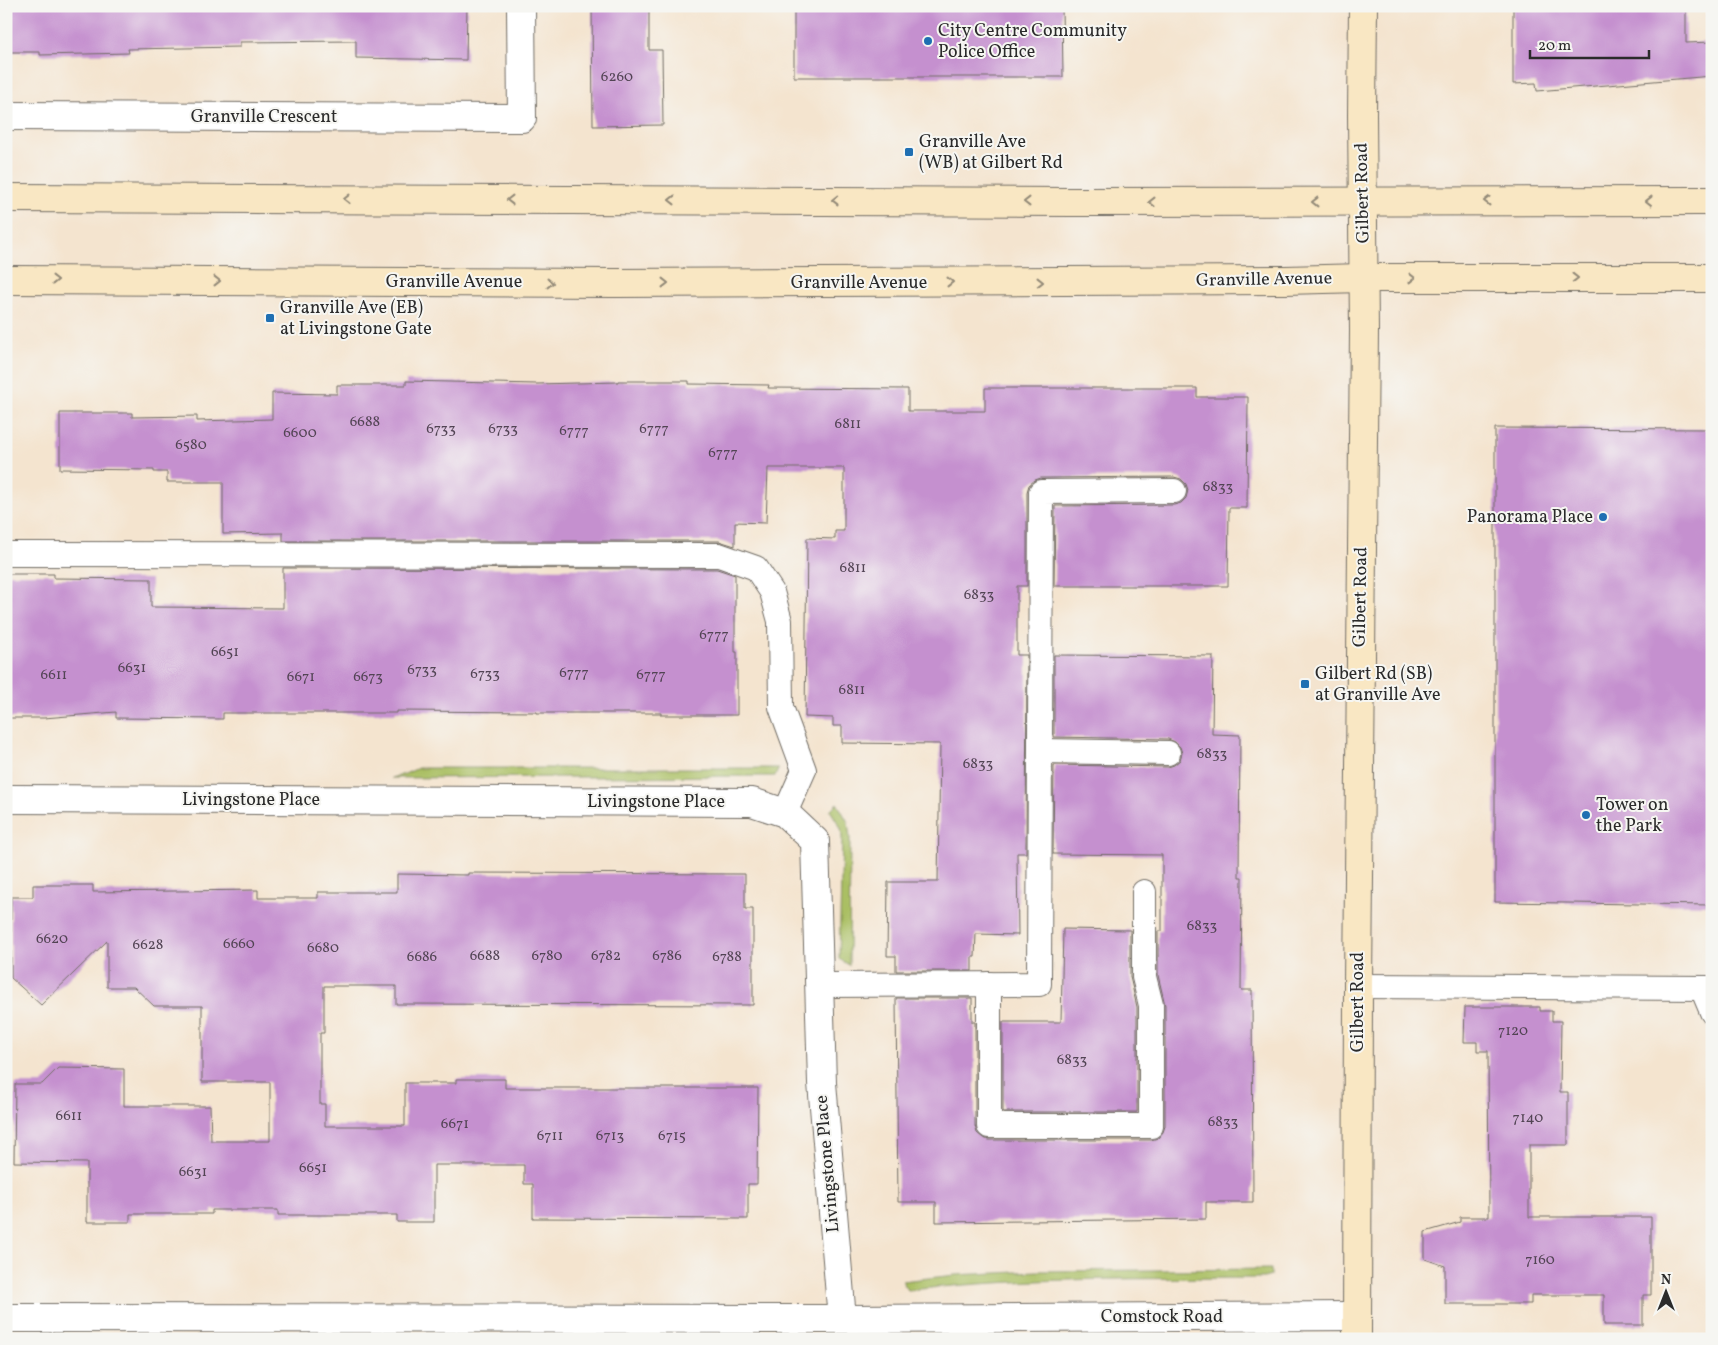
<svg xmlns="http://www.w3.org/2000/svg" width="1718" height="1345" viewBox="0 0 1718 1345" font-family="Vollkorn,serif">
	<rect width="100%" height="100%" fill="#f6f6f2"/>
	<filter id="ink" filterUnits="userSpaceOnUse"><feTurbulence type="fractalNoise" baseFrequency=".02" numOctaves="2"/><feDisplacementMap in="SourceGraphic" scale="10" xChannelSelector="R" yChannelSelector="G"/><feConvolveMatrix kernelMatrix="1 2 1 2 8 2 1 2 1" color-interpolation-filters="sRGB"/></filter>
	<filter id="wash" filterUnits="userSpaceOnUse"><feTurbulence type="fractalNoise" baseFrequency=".0096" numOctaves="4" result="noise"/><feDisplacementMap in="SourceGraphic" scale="20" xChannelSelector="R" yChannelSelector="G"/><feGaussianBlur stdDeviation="1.12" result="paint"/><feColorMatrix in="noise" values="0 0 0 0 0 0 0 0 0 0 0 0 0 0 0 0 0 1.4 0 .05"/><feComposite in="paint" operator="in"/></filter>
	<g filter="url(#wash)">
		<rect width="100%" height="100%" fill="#f4e4cf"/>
		<g fill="#aabf63" stroke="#6a7547">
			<polygon points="418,768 779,768 775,776 391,778 405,774"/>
			<polygon points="837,803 848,822 850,838 849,965 839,959 842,838 841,828 830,810"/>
			<path d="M1271,1269V1276L1264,1278C1146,1279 1028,1277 911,1290H908L902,1281L955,1275L1037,1271Z"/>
		</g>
		<g id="blocks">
			<g fill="#c590cf">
				<polygon points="6,6 467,6 466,60 356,58 356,41 240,42 240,47 128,49 129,53 40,55 40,52 6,52"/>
				<polygon points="592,6 649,6 649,50 662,50 663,125 593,126"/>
				<polygon points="794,6 1062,6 1063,77 794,77"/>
				<polygon points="1513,6 1686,6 1686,43 1712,42 1712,76 1537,91 1536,83 1513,84"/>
				<polygon points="406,381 537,384 618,382 618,381 689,381 689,384 769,385 768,388 908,389 908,411 985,411 985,388 1197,388 1197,397 1248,397 1247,508 1229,508 1228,586 1054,586 1055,506 1174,505 1181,503 1186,498 1188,490 1186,484 1181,479 1174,477 1041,478 1035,480 1029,485 1027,492 1027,586 1017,586 1017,655 1027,655 1026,853 1017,853 1018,935 976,934 975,957 972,957 972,971 896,971 896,956 887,956 888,882 938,882 940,744 842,743 842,726 833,726 833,718 805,717 807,538 835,539 835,531 844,531 844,468 768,468 766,523 735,522 735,546 719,541 283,541 283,533 223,534 223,482 167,482 167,472 154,472 154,470 60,469 60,413 132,413 132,417 197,416 197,421 272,419 272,393 337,394 337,385 406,385"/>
				<polygon points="1495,428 1712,429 1712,905 1495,902"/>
				<polygon points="283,568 717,569 735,575 735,652 737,652 737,715 661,715 661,713 537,713 537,712 396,711 396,713 223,713 223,719 116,718 116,712 44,718 6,718 6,574 54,574 54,578 151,579 151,607 283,608"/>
				<polygon points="1054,655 1213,656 1212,734 1240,735 1239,877 1242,877 1241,990 1252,990 1253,1202 1206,1202 1206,1219 936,1222 936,1202 898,1202 896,998 972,998 972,1022 975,1022 975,1126 977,1133 983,1138 989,1140 1151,1140 1158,1138 1163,1132 1165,1126 1165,1005 1158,975 1158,931 1162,931 1162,855 1053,854 1054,765 1168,767 1174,765 1180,760 1182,753 1180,747 1175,742 1168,739 1054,737"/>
				<polygon points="468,873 745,874 745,909 753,909 753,1005 396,1004 396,986 324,986 324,1033 320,1033 320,1104 325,1104 325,1126 405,1126 405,1083 456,1083 456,1079 505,1079 505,1088 758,1088 757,1184 748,1184 748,1219 533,1218 533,1184 524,1184 524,1165 434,1165 434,1222 397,1222 397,1215 278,1215 278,1210 212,1210 212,1214 130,1214 130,1222 87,1222 87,1163 14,1162 15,1084 42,1084 58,1068 124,1069 124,1106 210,1106 211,1141 270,1141 270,1082 202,1082 202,1006 154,1006 134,987 107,987 107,941 41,1005 11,978 11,897 33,897 33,885 93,885 93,892 258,890 258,898 318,898 318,892 397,892 397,874 468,875"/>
				<polygon points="1063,929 1130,930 1130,977 1137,1007 1137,1112 1003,1112 1003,1022 1061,1022"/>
				<polygon points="1465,1007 1540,1007 1540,1011 1552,1011 1552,1021 1561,1021 1560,1092 1568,1092 1568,1145 1529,1145 1529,1217 1651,1217 1651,1295 1643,1295 1643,1325 1604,1325 1604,1295 1531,1295 1531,1304 1445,1304 1445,1266 1425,1259 1425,1232 1460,1222 1460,1217 1489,1217 1488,1051 1477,1051 1477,1042 1464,1042"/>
			</g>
		</g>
	</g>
	<g filter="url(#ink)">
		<use href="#blocks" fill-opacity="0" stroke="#716c64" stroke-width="1"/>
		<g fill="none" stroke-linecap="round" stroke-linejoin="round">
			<defs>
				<g id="service">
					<polyline points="6,554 719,555 756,568 772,592 780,621 781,707 804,770 785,813"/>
					<polyline points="1040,751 1168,753"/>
					<polyline points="989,984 989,1126 1151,1126 1151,1005 1144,977 1144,892"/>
					<polyline points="819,985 1039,984 1041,492 1174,491"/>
					<polyline points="1358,986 1712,988"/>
					<polyline points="1702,988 1712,1012"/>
				</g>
				<g id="minor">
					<polyline points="6,116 522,118 521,6"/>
					<polyline points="6,799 752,802 785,813 815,841 822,1083 842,1319"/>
					<polyline points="6,1318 842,1319 1357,1316"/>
				</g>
				<g id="secondary">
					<polyline points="6,198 1075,202 1712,201"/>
					<polyline points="6,280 616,283 1285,280 1363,278 1712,278"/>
					<polyline points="1357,1339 1358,986 1364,331 1362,115 1363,6"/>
				</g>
			</defs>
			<use href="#service" stroke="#716c64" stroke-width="26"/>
			<use href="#minor" stroke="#716c64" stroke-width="30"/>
			<use href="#secondary" stroke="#716c64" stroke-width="30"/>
			<use href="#service" stroke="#fff" stroke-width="24"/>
			<use href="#minor" stroke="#fff" stroke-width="28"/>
			<use href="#secondary" stroke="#f9e7c3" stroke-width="28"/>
		</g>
		<defs><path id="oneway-chevron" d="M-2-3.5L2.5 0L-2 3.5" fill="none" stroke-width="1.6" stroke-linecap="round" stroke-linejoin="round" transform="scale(1.25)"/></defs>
		<g stroke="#928977">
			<use href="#oneway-chevron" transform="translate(347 199) rotate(-180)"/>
			<use href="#oneway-chevron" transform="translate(510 200) rotate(-180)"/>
			<use href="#oneway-chevron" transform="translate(672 200) rotate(-180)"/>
			<use href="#oneway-chevron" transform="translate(835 200) rotate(-180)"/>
			<use href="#oneway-chevron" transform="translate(1487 201) rotate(180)"/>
			<use href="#oneway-chevron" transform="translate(1649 201) rotate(180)"/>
			<use href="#oneway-chevron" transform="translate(1027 202) rotate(-180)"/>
			<use href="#oneway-chevron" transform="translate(1152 202) rotate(180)"/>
			<use href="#oneway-chevron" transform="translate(1315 202) rotate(180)"/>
			<use href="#oneway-chevron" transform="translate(1412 278)"/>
			<use href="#oneway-chevron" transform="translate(1575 278)"/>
			<use href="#oneway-chevron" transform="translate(55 280)"/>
			<use href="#oneway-chevron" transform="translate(217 281)"/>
			<use href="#oneway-chevron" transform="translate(950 282)"/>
			<use href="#oneway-chevron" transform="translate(1040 282)"/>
			<use href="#oneway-chevron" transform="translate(550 283)"/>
			<use href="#oneway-chevron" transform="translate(665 283)"/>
		</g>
	</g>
	<g fill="#1f6fb2" stroke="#f6f6f2" stroke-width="2">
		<circle cx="928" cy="41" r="5"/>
		<rect x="904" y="147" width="10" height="10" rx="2.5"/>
		<rect x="265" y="313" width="10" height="10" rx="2.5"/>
		<circle cx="1603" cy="517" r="5"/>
		<rect x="1300" y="679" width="10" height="10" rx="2.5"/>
		<circle cx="1586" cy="815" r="5"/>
	</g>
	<g text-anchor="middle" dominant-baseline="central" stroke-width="4" stroke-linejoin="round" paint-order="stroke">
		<g font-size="15" fill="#524454">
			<text x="617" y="77">6260</text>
			<text x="365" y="422">6688</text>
			<text x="848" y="424">6811</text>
			<text x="441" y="429">6733</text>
			<text x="503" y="429">6733</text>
			<text x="654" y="429">6777</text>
			<text x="574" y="431">6777</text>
			<text x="300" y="433">6600</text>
			<text x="191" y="445">6580</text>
			<text x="723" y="453">6777</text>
			<text x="1218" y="487">6833</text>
			<text x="853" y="568">6811</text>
			<text x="979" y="595">6833</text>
			<text x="714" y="635">6777</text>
			<text x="225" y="652">6651</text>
			<text x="132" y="668">6631</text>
			<text x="422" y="670">6733</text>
			<text x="574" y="673">6777</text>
			<text x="485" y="674">6733</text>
			<text x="54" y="675">6611</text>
			<text x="651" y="675">6777</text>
			<text x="301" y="677">6671</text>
			<text x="368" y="677">6673</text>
			<text x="852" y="690">6811</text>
			<text x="1212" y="754">6833</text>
			<text x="978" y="764">6833</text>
			<text x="1202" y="926">6833</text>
			<text x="52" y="939">6620</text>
			<text x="239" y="944">6660</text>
			<text x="148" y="945">6628</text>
			<text x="323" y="948">6680</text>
			<text x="485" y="956">6688</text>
			<text x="547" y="956">6780</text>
			<text x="606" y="956">6782</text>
			<text x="667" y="956">6786</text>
			<text x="422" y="957">6686</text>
			<text x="727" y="957">6788</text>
			<text x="1513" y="1031">7120</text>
			<text x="1072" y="1060">6833</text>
			<text x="69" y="1116">6611</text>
			<text x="1528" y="1118">7140</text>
			<text x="1223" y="1122">6833</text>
			<text x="455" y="1124">6671</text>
			<text x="550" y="1136">6711</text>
			<text x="610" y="1136">6713</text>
			<text x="672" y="1136">6715</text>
			<text x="313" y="1168">6651</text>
			<text x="193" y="1172">6631</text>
			<text x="1540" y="1260">7160</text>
		</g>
		<g font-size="18" fill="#2b2b2b" stroke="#f6f6f2" text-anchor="start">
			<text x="938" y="31">City Centre Community<tspan x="938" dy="21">Police Office</tspan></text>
			<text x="919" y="142">Granville Ave<tspan x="919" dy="21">(WB) at Gilbert Rd</tspan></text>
			<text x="280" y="308">Granville Ave (EB)<tspan x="280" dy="21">at Livingstone Gate</tspan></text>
			<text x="1593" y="517" text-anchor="end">Panorama Place</text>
			<text x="1315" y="674">Gilbert Rd (SB)<tspan x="1315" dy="21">at Granville Ave</tspan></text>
			<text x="1596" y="805">Tower on<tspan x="1596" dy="21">the Park</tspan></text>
		</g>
		<g font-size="18" fill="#2b2b2b" stroke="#f6f6f2">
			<text x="264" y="117">Granville Crescent</text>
			<text transform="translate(1363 193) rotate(-91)">Gilbert Road</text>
			<text transform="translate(1264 280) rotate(-1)">Granville Avenue</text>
			<text x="454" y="282">Granville Avenue</text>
			<text x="859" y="283">Granville Avenue</text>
			<text transform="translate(1361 597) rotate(-89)">Gilbert Road</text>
			<text x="251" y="800">Livingstone Place</text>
			<text x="656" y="802">Livingstone Place</text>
			<text transform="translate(1358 1002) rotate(-90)">Gilbert Road</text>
			<text transform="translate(828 1164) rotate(-95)">Livingstone Place</text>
			<text x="1162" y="1317">Comstock Road</text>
		</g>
	</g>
	<rect width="1718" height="1345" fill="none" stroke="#f6f6f2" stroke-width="25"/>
	<g transform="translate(1666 1292)" stroke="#f6f6f2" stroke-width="4" paint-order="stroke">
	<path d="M0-4L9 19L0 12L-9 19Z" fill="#2b2b2b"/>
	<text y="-8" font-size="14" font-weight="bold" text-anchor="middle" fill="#2b2b2b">N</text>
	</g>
	<path d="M1530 50v8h119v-8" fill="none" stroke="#2b2b2b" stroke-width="2.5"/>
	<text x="1538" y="50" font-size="15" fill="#2b2b2b" stroke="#f6f6f2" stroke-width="4" paint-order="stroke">20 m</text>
</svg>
